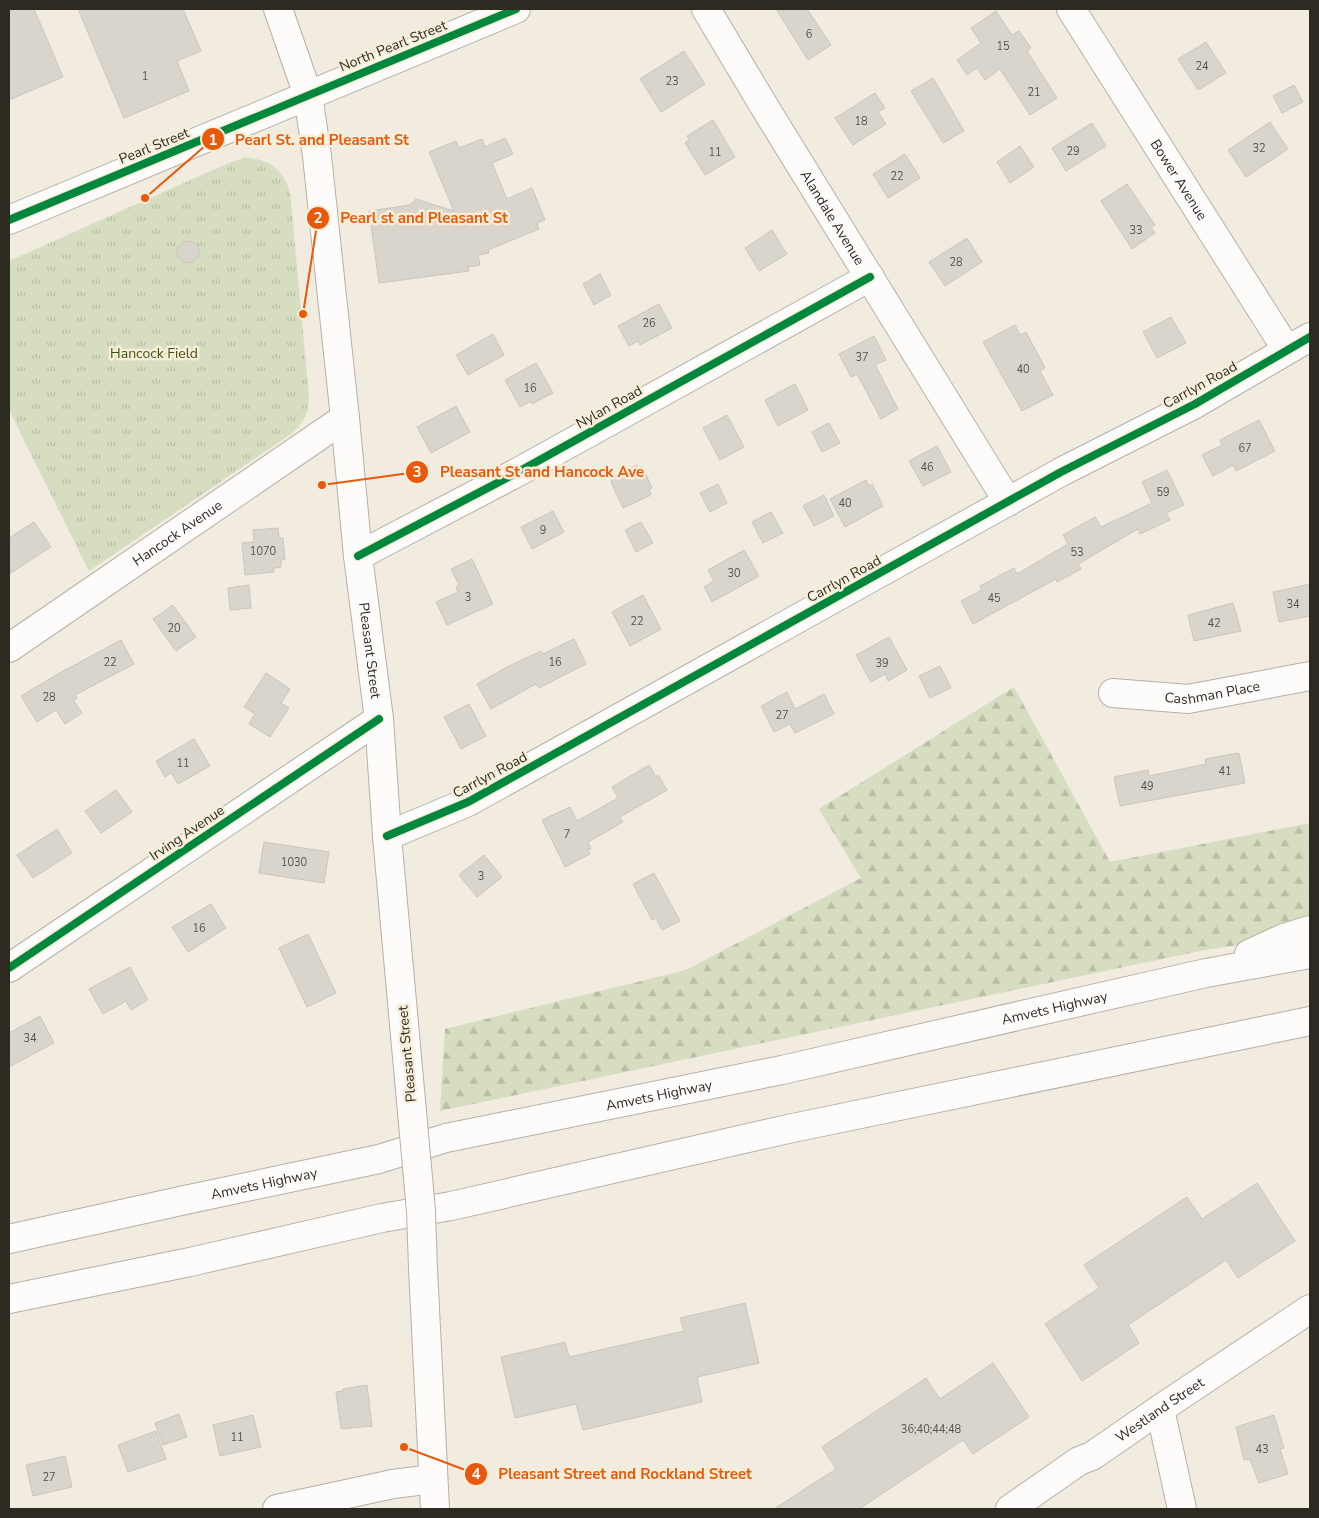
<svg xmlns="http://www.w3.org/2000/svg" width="1319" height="1518" viewBox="0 0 1319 1518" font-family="'Nunito Sans',sans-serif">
	<defs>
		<pattern id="forest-firs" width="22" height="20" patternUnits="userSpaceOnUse" patternTransform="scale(1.25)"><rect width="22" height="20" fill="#d7ddc0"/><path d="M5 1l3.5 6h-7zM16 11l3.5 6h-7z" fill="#b9bea5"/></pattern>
		<pattern id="park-tufts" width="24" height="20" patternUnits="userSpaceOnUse" patternTransform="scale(1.25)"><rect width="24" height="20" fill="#d7ddc0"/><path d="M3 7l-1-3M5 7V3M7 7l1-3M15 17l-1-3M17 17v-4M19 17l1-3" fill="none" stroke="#b9bea5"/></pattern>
	</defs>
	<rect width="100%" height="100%" fill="#f1ebe0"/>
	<polygon fill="url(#forest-firs)" points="1014,687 1110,862 1310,823 1310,930 1284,938 1205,950 440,1111 445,1029 686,970 861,878 819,809"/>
	<path fill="url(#park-tufts)" d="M244,158C269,158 282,169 290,192L309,396C309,412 304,424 291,434L89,571L9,410V261L231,162Z"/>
	<g fill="#d9d4cc" stroke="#cac6be">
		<polygon points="9,9 34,9 63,77 9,100"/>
		<polygon points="78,9 183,9 201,51 177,61 189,91 124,118"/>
		<polygon points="776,9 807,9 831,45 808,60"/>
		<polygon points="996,11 1012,35 1019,31 1031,48 1027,51 1057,98 1030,115 1000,69 985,80 977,68 967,75 957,60 981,43 971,28"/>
		<polygon points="1206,42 1226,73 1198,90 1178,59"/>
		<polygon points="684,51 705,84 661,112 640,79"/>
		<polygon points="933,78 964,131 943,143 911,91"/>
		<polygon points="1294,85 1303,102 1282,113 1273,96"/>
		<polygon points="875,93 885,108 878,112 886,124 853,145 835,118"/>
		<polygon points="713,120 735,157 705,175 685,143 689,140 687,136"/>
		<polygon points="1270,122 1288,149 1246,177 1228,150"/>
		<polygon points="1092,123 1106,146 1066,171 1052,148"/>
		<polygon points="505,138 513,154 492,163 507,199 532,188 545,220 537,223 539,229 488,250 489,253 478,255 480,265 468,267 469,271 379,283 369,211 410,205 416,199 454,211 429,152 456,141 459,148 482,139 485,147"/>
		<polygon points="1020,146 1034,167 1010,183 997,162"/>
		<polygon points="905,154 920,178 888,198 873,174"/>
		<polygon points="1127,184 1155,225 1151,227 1155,233 1132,249 1101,201"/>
		<polygon points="772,230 787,254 759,271 745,248"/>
		<polygon points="967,238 982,262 945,286 929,262"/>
		<circle cx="188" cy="252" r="11"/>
		<polygon points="600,274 611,295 594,305 583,284"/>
		<polygon points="659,304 672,328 640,345 638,341 629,346 618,326"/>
		<polygon points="1171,317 1186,343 1157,358 1143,332"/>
		<polygon points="1015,325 1020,335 1026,332 1045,368 1040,371 1053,395 1022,411 983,342"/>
		<polygon points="493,334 504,355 468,375 456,355"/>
		<polygon points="874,336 886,360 875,365 898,409 881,419 857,374 851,377 839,354"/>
		<polygon points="536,363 553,393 532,404 531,401 520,407 505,380"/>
		<polygon points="795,384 808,410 778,426 765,400"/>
		<polygon points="456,406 470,432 431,453 417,427"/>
		<polygon points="727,415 744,447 720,460 703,428"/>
		<polygon points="1259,420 1275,451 1236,471 1233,465 1213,476 1202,455 1222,445 1220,440"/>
		<polygon points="829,423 840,443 822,452 812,432"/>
		<polygon points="937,446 951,472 923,486 909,461"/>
		<polygon points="637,465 639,468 642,466 652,488 649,489 651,495 623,508 611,482 612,481 610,478"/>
		<polygon points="1167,470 1184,505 1166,513 1170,520 1140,534 1138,529 1078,564 1081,569 1057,582 1056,579 973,624 961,601 982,590 980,586 1014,568 1017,574 1068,544 1063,535 1095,517 1101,527 1152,503 1142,482"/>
		<polygon points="866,480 869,486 872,484 883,506 845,527 830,499"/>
		<polygon points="718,484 727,503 710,512 700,493"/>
		<polygon points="824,495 834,516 814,526 803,506"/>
		<polygon points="553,511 564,532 532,549 521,527"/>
		<polygon points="771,512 783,533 763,543 752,522"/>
		<polygon points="34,522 51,547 9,574 9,538"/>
		<polygon points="641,522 653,543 636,552 625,530"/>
		<polygon points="278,528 279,538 283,538 285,559 281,560 281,567 274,568 274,572 245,575 242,543 254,542 253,530"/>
		<polygon points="744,550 759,576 712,602 704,587 714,581 708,570"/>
		<polygon points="472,559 493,604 447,625 436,602 458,592 456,587 459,585 451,569"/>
		<polygon points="1310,584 1310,616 1279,622 1273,592"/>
		<polygon points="249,585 251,608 230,610 228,588"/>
		<polygon points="643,595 661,629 630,646 612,612"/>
		<polygon points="1233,603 1241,631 1194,641 1188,615"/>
		<polygon points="173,605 196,637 176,651 153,619"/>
		<polygon points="889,637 907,670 888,681 885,674 871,682 856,655"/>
		<polygon points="574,639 586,664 539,688 536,684 491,709 477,684 507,667 541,651 543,654"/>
		<polygon points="121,640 134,664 75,695 77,698 74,701 82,713 65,724 56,710 37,722 21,696 56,675"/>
		<polygon points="940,666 951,688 930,698 919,676"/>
		<polygon points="266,673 290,689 281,703 289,708 270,737 249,724 255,714 244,707"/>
		<polygon points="787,692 795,709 824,694 834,714 795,733 790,724 774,732 761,706"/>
		<polygon points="469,704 486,736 461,749 444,717"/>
		<polygon points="194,739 210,766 178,784 171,773 165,777 156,761"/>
		<polygon points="1239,753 1245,783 1120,806 1114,777 1148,770 1149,776 1206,764 1205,759"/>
		<polygon points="649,765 656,777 658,775 667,790 620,817 623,822 588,842 591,849 588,850 590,854 565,867 542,820 570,807 577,821 618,798 612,787"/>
		<polygon points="116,790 132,812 101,833 85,811"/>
		<polygon points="57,829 72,853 33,878 17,855"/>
		<polygon points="264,842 329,852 324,883 259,873"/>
		<polygon points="484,855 502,877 477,897 459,875"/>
		<polygon points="654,873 680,921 662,930 656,918 652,920 633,884"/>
		<polygon points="211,904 226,928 188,952 172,927"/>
		<polygon points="308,934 336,993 307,1007 279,948"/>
		<polygon points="130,967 148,1000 131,1010 126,1001 103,1014 89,989"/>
		<polygon points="40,1016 54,1043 9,1067 9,1033"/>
		<polygon points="1257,1183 1295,1241 1238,1278 1226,1260 1128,1325 1139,1343 1082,1381 1045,1324 1099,1288 1084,1265 1187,1197 1202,1219"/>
		<polygon points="745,1303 759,1363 697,1377 702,1402 583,1430 576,1404 515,1418 501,1357 565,1342 569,1357 684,1331 680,1318"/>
		<polygon points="993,1363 1029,1417 973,1454 963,1440 859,1509 774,1509 836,1469 822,1447 926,1378 940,1399"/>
		<polygon points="367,1385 372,1426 341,1429 336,1392 343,1391 343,1389"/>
		<polygon points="179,1414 187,1437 163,1445 155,1423"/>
		<polygon points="253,1415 261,1447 220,1456 213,1425"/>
		<polygon points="1274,1415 1284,1448 1280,1449 1288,1474 1259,1483 1250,1459 1244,1460 1236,1427"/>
		<polygon points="156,1431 166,1459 128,1472 118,1445"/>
		<polygon points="65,1456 72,1487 33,1496 26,1465"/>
	</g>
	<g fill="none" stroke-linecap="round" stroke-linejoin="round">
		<defs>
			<g id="minor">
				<path id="s1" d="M706,9L767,111L1008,502"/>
				<path id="s2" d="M1071,9L1287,350"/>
				<polyline points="9,220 516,9"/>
				<polyline points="358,556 518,472 870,277"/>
				<path id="s3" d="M9,648L345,418"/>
				<path id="s4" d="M1113,693L1188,699L1310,676"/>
				<polyline points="387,836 468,802 1061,472 1195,404 1310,337"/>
				<polyline points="9,968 379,719"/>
				<polyline points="1160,1409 1182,1509"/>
				<polyline points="277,1509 393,1484 433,1479"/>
				<path id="s5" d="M1010,1509L1079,1461L1092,1456L1160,1409L1310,1309"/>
			</g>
			<g id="major">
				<path id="s6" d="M278,9L308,95L317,156L345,418L358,556L379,719L387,836L405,1035"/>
				<polyline points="423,1269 435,1509"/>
			</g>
			<g id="highway">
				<polyline points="1249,954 1284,938 1310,930"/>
				<path id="s7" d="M9,1239L185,1200L379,1159L446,1138L782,1070L1206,973L1310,954"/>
				<polyline points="9,1299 190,1262 382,1218 451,1206 788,1129 1310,1021"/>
			</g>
		</defs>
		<use href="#minor" stroke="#b5b0a8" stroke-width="30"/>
		<use href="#major" stroke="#b5b0a8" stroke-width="30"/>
		<use href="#highway" stroke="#b5b0a8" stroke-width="30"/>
		<use href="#minor" stroke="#fdfcfa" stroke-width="28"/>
		<use href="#major" stroke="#fdfcfa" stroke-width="28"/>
		<use href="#highway" stroke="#fdfcfa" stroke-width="28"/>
		<defs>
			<polyline id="major-bridge" points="405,1035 421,1211 423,1269"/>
		</defs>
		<use href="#major-bridge" stroke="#b5b0a8" stroke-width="30" stroke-linecap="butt"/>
		<use href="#major-bridge" stroke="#fdfcfa" stroke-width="28"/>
		<defs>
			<g id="cycleway">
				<polyline points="9,220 516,9"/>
				<polyline points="358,556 518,472 870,277"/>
				<polyline points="387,836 468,802 1061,472 1195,404 1310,337"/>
				<polyline points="9,968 379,719"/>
			</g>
		</defs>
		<use href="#cycleway" stroke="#f7eeda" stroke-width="11"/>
		<use href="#cycleway" stroke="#00873e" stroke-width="8"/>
	</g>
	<g text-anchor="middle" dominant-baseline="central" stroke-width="5" stroke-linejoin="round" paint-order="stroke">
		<g font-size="11" fill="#58544c">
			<text x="809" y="34">6</text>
			<text x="1003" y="46">15</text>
			<text x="1202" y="66">24</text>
			<text x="145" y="76">1</text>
			<text x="672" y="81">23</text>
			<text x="1034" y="92">21</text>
			<text x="861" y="121">18</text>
			<text x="1259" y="148">32</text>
			<text x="1073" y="151">29</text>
			<text x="715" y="152">11</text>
			<text x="897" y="176">22</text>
			<text x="1136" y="230">33</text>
			<text x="956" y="262">28</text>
			<text x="649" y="323">26</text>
			<text x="862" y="357">37</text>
			<text x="1023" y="369">40</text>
			<text x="530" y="388">16</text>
			<text x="1245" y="448">67</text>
			<text x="927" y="467">46</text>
			<text x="1163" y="492">59</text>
			<text x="845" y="503">40</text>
			<text x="543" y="530">9</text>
			<text x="263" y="551">1070</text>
			<text x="1077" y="552">53</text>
			<text x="734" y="573">30</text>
			<text x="468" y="597">3</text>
			<text x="994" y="598">45</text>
			<text x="1293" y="604">34</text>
			<text x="637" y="621">22</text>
			<text x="1214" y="623">42</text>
			<text x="174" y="628">20</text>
			<text x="110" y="662">22</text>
			<text x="555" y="662">16</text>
			<text x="882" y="663">39</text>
			<text x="49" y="697">28</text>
			<text x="782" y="715">27</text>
			<text x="183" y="763">11</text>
			<text x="1225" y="771">41</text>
			<text x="1147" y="786">49</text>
			<text x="567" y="834">7</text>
			<text x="294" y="862">1030</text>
			<text x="481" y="876">3</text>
			<text x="199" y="928">16</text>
			<text x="30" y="1038">34</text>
			<text x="931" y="1429">36;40;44;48</text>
			<text x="237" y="1437">11</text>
			<text x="1262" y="1449">43</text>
			<text x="49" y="1477">27</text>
		</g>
		<g font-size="14" fill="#2d2a22" stroke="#f7eeda">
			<text transform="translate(393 46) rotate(-22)">North Pearl Street</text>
			<text transform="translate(154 146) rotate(-22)">Pearl Street</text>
			<text stroke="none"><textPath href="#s2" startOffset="202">Bower Avenue</textPath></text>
			<text stroke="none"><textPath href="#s1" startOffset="244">Alandale Avenue</textPath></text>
			<text transform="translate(1200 385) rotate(-29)">Carrlyn Road</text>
			<text transform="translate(609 407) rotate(-29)">Nylan Road</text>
			<text stroke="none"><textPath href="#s3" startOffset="204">Hancock Avenue</textPath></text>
			<text transform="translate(844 579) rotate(-29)">Carrlyn Road</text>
			<text stroke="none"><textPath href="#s6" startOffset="650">Pleasant Street</textPath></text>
			<text stroke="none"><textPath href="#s4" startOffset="100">Cashman Place</textPath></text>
			<text transform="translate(490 775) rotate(-28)">Carrlyn Road</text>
			<text transform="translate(187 833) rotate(-34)">Irving Avenue</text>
			<text stroke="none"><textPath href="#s7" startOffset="1071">Amvets Highway</textPath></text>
			<text transform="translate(407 1054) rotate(-95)">Pleasant Street</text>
			<text stroke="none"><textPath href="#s7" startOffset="666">Amvets Highway</textPath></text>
			<text stroke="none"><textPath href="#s7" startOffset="261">Amvets Highway</textPath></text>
			<text stroke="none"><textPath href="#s5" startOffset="180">Westland Street</textPath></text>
		</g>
		<g font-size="14" fill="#415212" stroke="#f7eeda">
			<text x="154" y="353">Hancock Field</text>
		</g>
	</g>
	<path fill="none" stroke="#e8590c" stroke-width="2" d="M145 198L213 139M303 314L318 218M322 485L417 472M404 1447L476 1474"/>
	<g fill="#e8590c" stroke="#f7eeda" stroke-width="2">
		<circle cx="145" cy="198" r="5"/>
		<circle cx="303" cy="314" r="5"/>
		<circle cx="322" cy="485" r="5"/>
		<circle cx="404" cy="1447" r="5"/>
		<circle cx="213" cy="139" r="12"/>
		<circle cx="318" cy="218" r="12"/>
		<circle cx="417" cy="472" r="12"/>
		<circle cx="476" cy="1474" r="12"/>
	</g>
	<g font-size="15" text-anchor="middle" font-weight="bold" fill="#fff">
		<text x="213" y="145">1</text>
		<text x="318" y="223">2</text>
		<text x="417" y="477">3</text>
		<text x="476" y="1479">4</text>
	</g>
	<g font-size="15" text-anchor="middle" font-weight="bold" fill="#e8590c" stroke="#f7eeda" stroke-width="5" stroke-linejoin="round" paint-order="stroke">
		<text x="322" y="145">Pearl St. and Pleasant St</text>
		<text x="424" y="223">Pearl st and Pleasant St</text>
		<text x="542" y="477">Pleasant St and Hancock Ave</text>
		<text x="625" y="1479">Pleasant Street and Rockland Street</text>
	</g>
	<rect width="1319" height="1518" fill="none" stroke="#2d2a22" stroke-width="20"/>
</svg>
